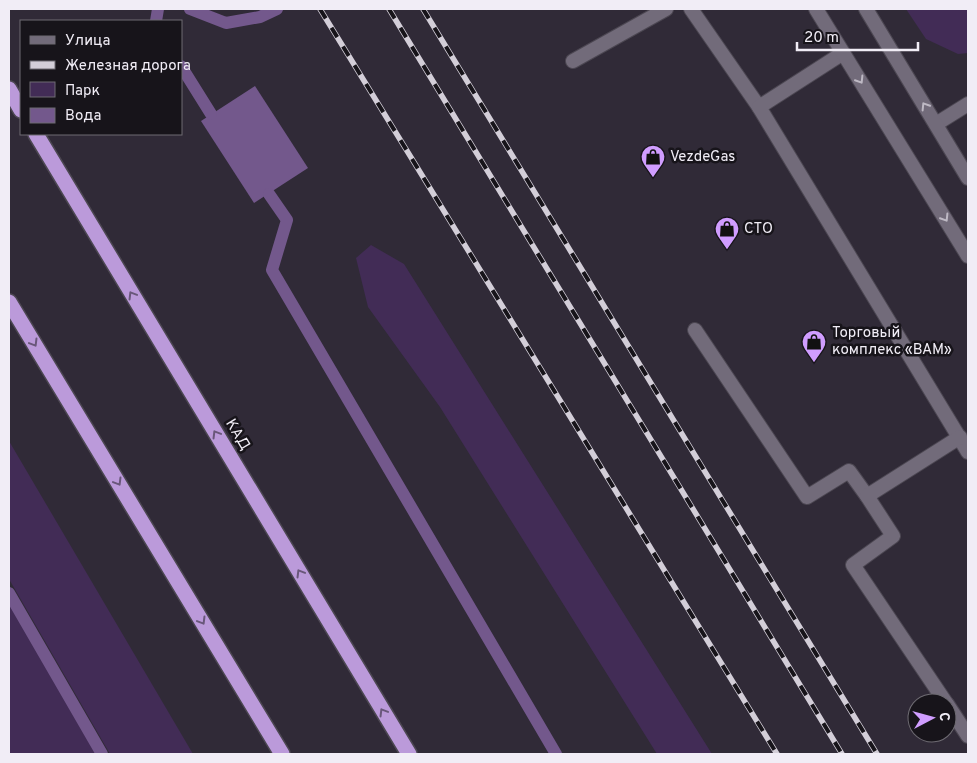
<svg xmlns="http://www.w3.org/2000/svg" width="977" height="763" viewBox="0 0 977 763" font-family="Overpass,sans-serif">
	<rect width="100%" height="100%" fill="#302a37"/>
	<g fill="#422c56">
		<polygon points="906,9 968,9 968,53 958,54 926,39"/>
		<polygon points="371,245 404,264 712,754 657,754 440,407 368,307 356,258"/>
		<polygon points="9,441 193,754 110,754 9,579"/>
		<polygon points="9,602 97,754 9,754"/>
	</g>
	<polygon fill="#73588c" points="255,86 308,168 254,203 201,121"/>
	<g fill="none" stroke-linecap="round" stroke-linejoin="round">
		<g stroke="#73588c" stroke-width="12">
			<polyline points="190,9 226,23 260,17 277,9"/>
			<polyline points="156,21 158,9"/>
			<polyline points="181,66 211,114"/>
			<polyline points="269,194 287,220 272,270 556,754"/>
			<polyline points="9,593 102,754"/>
		</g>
		<defs>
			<g id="service">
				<polyline points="691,9 759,107"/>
				<polyline points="843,53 759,107 968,452"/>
				<polyline points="573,61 666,9"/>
				<polyline points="936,124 968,104"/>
				<polyline points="695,330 807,497 849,471 867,496"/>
				<polyline points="946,703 853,565 893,536 867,496 960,437"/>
				<polyline points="947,704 968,736"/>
			</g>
			<g id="secondary">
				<polyline points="816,9 968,256"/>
				<polyline points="866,9 968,178"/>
			</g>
			<g id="motorway">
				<polyline points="9,89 21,110"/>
				<polyline points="36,134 409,754"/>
				<polyline points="9,302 282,754"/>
			</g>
		</defs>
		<use href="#service" stroke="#4c4752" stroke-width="16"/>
		<use href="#secondary" stroke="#4c4752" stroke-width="16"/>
		<use href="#motorway" stroke="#4c4752" stroke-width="18"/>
		<use href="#service" stroke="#726b7a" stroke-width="14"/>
		<use href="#secondary" stroke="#726b7a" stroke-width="14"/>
		<use href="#motorway" stroke="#bb9ada" stroke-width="15"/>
		<defs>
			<g id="rail">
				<polyline points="320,9 777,754"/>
				<polyline points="389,9 842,754"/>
				<polyline points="423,9 877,754"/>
			</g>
		</defs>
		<use href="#rail" stroke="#d3ced8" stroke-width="5.5"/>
		<use href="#rail" stroke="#17141a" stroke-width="4" stroke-dasharray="11" stroke-linecap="butt"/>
	</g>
	<defs><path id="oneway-chevron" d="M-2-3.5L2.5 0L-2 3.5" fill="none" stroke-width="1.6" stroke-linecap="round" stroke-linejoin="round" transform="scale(1.25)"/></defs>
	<g stroke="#beb9c4">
		<use href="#oneway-chevron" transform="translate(860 80) rotate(58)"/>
		<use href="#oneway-chevron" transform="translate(925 106) rotate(-122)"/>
		<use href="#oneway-chevron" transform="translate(945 218) rotate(58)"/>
	</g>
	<g stroke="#69577a">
		<use href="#oneway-chevron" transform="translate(132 295) rotate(-121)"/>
		<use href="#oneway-chevron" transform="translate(34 343) rotate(59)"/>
		<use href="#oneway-chevron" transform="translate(216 434) rotate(-121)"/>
		<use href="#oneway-chevron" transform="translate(118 482) rotate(59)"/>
		<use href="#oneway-chevron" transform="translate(300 573) rotate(-121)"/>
		<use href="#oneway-chevron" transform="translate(202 621) rotate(59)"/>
		<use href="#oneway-chevron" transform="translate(383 712) rotate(-121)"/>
	</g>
	<defs>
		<symbol id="shop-pin" viewBox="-11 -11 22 30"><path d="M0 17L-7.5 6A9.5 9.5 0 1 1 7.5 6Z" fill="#d09dff" stroke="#17141a"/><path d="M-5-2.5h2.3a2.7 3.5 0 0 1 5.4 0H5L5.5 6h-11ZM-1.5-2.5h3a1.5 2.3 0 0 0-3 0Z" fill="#111"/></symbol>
	</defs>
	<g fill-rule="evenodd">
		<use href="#shop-pin" x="639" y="143" width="28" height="38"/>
		<use href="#shop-pin" x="713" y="215" width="28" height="38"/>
		<use href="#shop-pin" x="800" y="328" width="28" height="38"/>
	</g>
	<g text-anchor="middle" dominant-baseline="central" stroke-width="5" stroke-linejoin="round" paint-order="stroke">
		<g font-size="15" fill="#f1edf6" stroke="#17141a" text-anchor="start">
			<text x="670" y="157">VezdeGas</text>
			<text x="744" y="229">СТО</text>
			<text x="832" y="333">Торговый<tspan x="832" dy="17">комплекс «ВАМ»</tspan></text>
		</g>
		<g font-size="15" fill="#f1edf6" stroke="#17141a">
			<text transform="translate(237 435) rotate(59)">КАД</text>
		</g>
	</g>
	<rect width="977" height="763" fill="none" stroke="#f1edf6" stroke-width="20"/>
	<rect x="20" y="20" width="162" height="115" fill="#17141a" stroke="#6e6b72"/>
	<rect x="30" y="36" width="25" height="8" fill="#726b7a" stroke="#6e6b72"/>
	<text x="65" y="45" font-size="15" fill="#f1edf6">Улица</text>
	<rect x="30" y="61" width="25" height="8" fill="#d3ced8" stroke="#6e6b72"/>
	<text x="65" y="70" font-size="15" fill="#f1edf6">Железная дорога</text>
	<rect x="30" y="82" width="25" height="15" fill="#422c56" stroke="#6e6b72"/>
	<text x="65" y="95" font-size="15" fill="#f1edf6">Парк</text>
	<rect x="30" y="108" width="25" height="15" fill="#73588c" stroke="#6e6b72"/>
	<text x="65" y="120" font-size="15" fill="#f1edf6">Вода</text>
	<g transform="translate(932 718) rotate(84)"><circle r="24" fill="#17141a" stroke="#6e6b72"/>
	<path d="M0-4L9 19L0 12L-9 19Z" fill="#d09dff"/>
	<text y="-8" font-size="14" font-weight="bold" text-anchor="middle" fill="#f1edf6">С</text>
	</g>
	<path d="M797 42v8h121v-8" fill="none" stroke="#f1edf6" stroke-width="2.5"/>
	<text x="804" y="42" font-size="15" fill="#f1edf6" stroke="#17141a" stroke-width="4" paint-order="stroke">20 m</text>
</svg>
